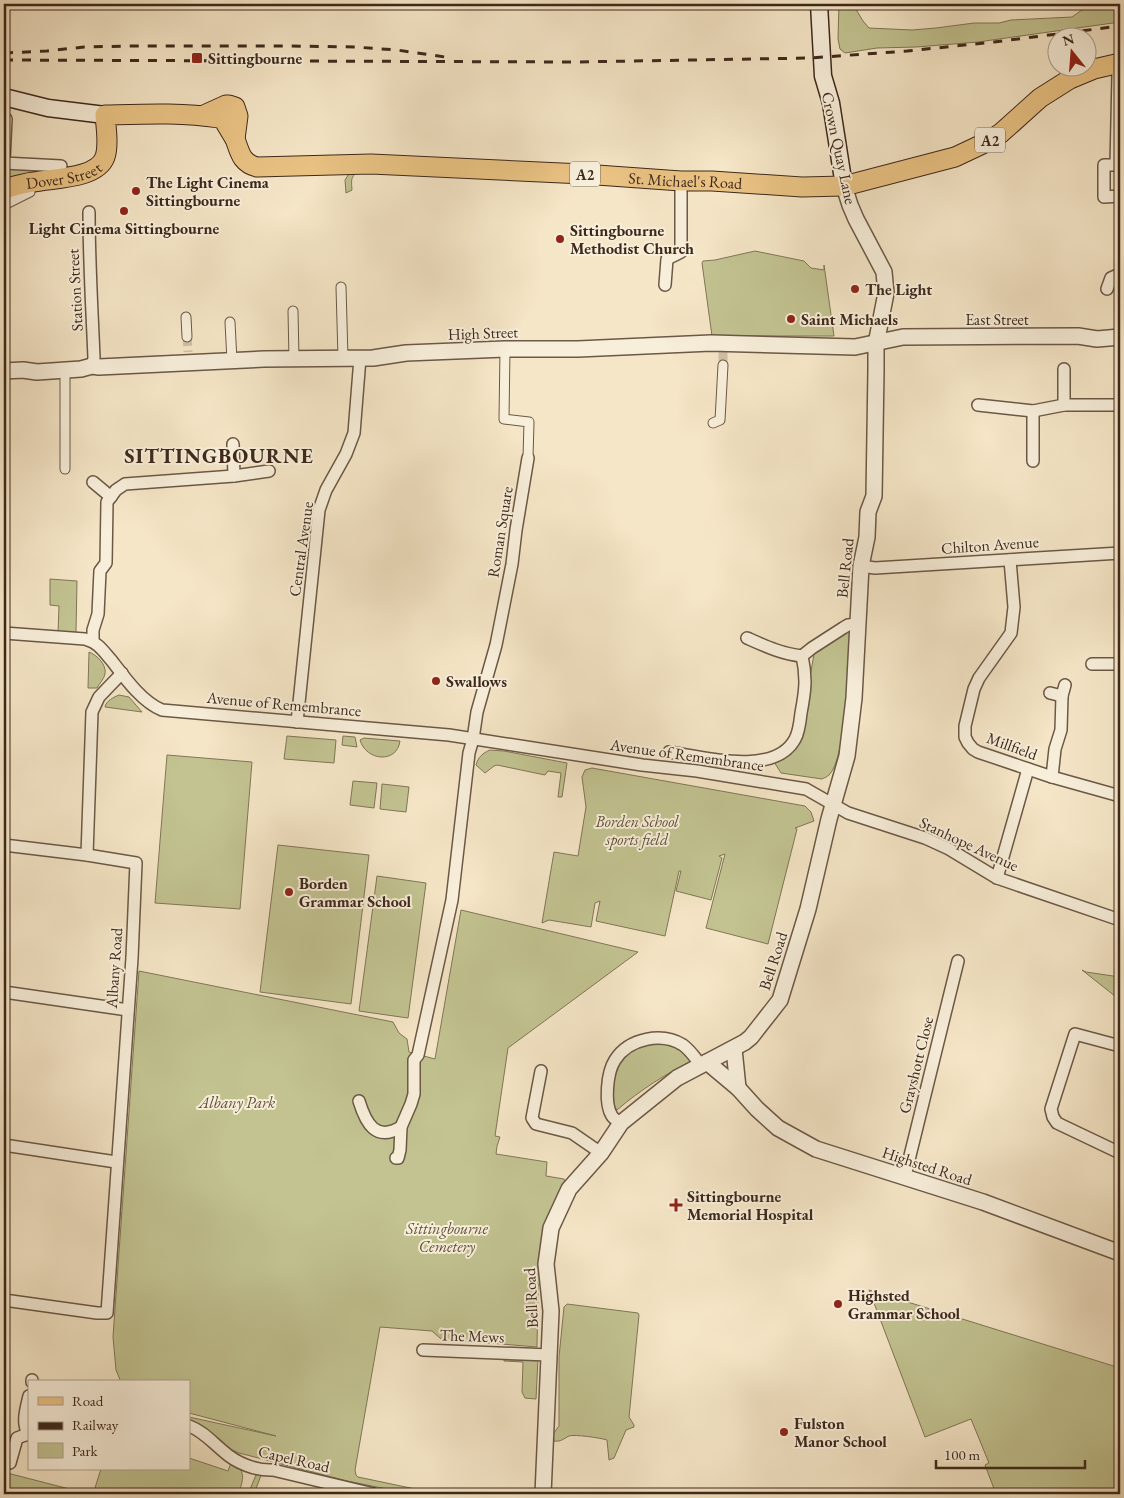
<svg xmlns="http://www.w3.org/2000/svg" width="1124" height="1498" viewBox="0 0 1124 1498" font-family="'EB Garamond',serif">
	<rect width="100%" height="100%" fill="#f5e6c7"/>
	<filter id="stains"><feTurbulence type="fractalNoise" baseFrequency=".004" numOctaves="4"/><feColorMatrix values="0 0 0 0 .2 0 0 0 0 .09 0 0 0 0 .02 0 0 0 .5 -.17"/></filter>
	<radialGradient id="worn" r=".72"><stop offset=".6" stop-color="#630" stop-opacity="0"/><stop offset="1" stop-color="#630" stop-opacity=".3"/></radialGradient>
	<g fill="#c2c391" stroke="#807656">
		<polygon points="839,4 854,4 854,6 863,21 869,28 912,30 936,28 974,23 999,23 1011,20 1072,17 1082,10 1108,4 1120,6 1120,22 978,42 916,47 877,48 845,53 840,49 838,39"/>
		<polygon points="4,167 48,171 4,182"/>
		<path d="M361,169C351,177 351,177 352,190L346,193L345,180L350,172Z"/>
		<polygon points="755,251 804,261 811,268 824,270 824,265 834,336 712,336 702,263 703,261 715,260"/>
		<polygon points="50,579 77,581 76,632 75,633 58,632 59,606 50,605"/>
		<path d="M850,629C849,656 847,758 829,775C827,777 824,778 822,779L781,773L774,762L789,751L806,700L814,654L817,647Z"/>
		<path d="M89,652C97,655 107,665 105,674C104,679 99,684 97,688H88Z"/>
		<path d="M119,695L129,697L142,712L105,707C106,701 114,697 119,695Z"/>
		<polygon points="287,736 336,740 334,763 284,759"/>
		<polygon points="343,736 355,737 357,747 342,745"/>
		<path d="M364,738L400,741C397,764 366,761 360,740Z"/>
		<path d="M490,750L504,751L567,763L562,797H558L561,773L548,771L545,775L497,765L494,766L485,773L476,765C478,757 483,753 490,750Z"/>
		<polygon points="167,755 252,762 240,909 155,903"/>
		<polygon points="592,768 805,806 811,812 814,821 795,828 797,829 768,944 706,928 725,854 719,856 722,858 711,900 676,891 681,871 679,871 665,936 596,921 600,901 595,903 591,927 549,920 542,923 554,852 578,856 586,807 582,777 585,770"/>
		<polygon points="353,781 377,783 374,808 350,805"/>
		<polygon points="382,784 409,787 406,812 380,809"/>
		<polygon points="278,845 369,855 351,1004 260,992"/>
		<polygon points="377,876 426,883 408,1018 359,1011"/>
		<path d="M461,910L638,952L508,1048L495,1136L500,1137L497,1146L496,1154L547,1162L546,1176L564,1179L566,1183L542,1238L540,1266L541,1281L538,1286L537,1347L441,1339L432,1331L380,1327L355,1470L356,1475L358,1477L420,1490L412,1494L347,1481L239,1453C217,1445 211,1427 189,1421V1417L276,1436L189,1413V1382H121L116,1370L113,1337L139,971L393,1022L399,1033L407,1039L409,1052L435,1059Z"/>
		<polygon points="1082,970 1086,972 1120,977 1120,1000"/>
		<path d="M650,1041L677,1044L693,1060C666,1074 640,1090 617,1110C606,1098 612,1064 625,1054C633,1049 642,1045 650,1041Z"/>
		<polygon points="869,1290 1120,1368 1120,1494 996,1494 985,1465 989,1463 971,1419 925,1437"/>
		<path d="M567,1304L638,1313L639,1315L629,1417L634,1425V1427L626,1430L614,1458L609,1460L607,1440C601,1438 574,1434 569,1436C563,1439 561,1442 554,1441L553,1434L559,1426V1357L564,1307Z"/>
		<polygon points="504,1357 538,1358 536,1399 525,1398 522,1392 523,1362 504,1361"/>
		<path d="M189,1458L228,1471L232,1460C246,1471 244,1479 238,1494H93L101,1469H189Z"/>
		<polygon points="263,1470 254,1494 248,1494 256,1475"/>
		<polygon points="4,1471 11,1474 89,1494 4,1494"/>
	</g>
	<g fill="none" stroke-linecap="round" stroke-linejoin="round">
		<g stroke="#d0c0a5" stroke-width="9" stroke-dasharray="9 4.5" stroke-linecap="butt">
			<polyline points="187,337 188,352"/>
			<polyline points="723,352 723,365"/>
		</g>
		<defs>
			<g id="pedestrian">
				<polyline points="4,207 6,204 30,192"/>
				<polyline points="341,287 343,358"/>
				<polyline points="293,311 294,359"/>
				<polyline points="186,317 187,337"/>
				<polyline points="230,322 232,361"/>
				<polyline points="505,349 504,419 529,422 528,458"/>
				<polyline points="65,370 65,469"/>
				<polyline points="713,423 720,420 723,365"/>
			</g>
			<g id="minor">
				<polyline points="4,161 6,119"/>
				<polyline points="4,163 61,166"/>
				<polyline points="1116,165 1118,75 1117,64"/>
				<polyline points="1120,165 1104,165 1104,197 1120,196"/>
				<path d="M89,212C89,261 92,309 94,358L92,366"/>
				<polyline points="665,285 667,259 681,252 681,181"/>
				<polyline points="1107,289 1111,278 1120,274"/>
				<polyline points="1064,369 1064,405"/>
				<polyline points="978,405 1033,411 1064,405 1120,405"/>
				<polyline points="1033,411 1033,461"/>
				<polyline points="233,444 234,476"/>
				<polyline points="93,482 111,497"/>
				<polyline points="1010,560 1014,607 1011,633 979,678 974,689 965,726 965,737 968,743 973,749 978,752 1052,777 1120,796"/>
				<polyline points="861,566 875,568 1120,553"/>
				<path d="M4,633L85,639C99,643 103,651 112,661C125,678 142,702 162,710L449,735L642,765L697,771L806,789L848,813L925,838L949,849L997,878L1120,920"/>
				<path d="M747,638C765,646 782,654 802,656"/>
				<polyline points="93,641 93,630 98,614 100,571 106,563 107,502 116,490 125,484 234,476 269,471"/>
				<polyline points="1092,664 1120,664"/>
				<polyline points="1050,693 1062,696"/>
				<polyline points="297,722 319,510 326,490 346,454 354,433 360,358"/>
				<path d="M669,752C702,757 775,777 795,739C799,732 800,722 801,713C805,692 807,678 802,656L812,648L843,628L848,625L857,624"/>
				<polyline points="1052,777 1055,749 1061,730 1062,696 1065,685"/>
				<polyline points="4,845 87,855 136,863 132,958 107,1313 97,1313 4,1300"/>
				<polyline points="87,855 92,712 99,697 122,673"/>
				<polyline points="997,878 1028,769"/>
				<polyline points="4,992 128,1010"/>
				<polyline points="1120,1046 1075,1034 1051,1109 1053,1117 1057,1123 1120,1153"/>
				<polyline points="541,1071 532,1118 536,1124 572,1133 601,1153"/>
				<path d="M359,1101C366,1124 376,1142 401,1127"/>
				<path d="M621,1123C618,1121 614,1119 612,1116C604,1104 607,1072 615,1060C629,1038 662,1032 683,1045C691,1051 695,1058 701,1065"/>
				<polyline points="4,1145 116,1162"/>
				<polyline points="396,1158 398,1158 400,1150 401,1127 411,1104 414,1094 414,1060 418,1055 452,900 469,753 473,739 477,712 496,645 512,564 516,530 528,458"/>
				<polyline points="905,1176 958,961"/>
				<polyline points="423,1350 549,1355"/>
				<polyline points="32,1382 32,1380"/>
				<path d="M29,1396C26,1409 21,1424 29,1435"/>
				<path d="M189,1426C203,1431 212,1442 223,1451C236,1463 256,1471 273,1470L374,1494"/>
				<polyline points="10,1463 17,1438 28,1434"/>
			</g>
			<g id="tertiary">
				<polyline points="4,371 23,370 37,372 81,369 92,366 99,367 264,359 373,358 406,353 505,349 578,349 711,343 855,347 903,337 1078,336 1097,339 1120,337"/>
				<polyline points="734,1049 738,1088"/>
				<polyline points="707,1062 738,1088 757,1109 778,1128 816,1149 983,1202 1120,1253"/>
				<polyline points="543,1494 551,1311 546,1264 551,1228 569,1189 601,1153 621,1123 677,1078 745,1042 751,1037 780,1000 808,909 829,819 847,756 854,698 861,566 867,537 868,512 874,496 876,370 876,344 886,293 884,272 856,219 850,205 844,186"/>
			</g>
			<g id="secondary">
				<polyline points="819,4 823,76 831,103 844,186"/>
				<polyline points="4,97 48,108 105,115"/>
			</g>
			<g id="primary">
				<polyline points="204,115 226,105 229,105 235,107 238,116 235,139"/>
				<path id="s1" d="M226,124C229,129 232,134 235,139C240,152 241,163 257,167L371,164L583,174L681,181H712L802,187L844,186L955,157L989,141L1001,133L1040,98L1070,79L1094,69L1120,63"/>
				<path id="s2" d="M4,189C14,186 24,183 34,182C53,178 97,179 105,157C109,145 106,127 105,115C143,114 182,112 219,118"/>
			</g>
		</defs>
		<use href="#pedestrian" stroke="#6b5846" stroke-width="11"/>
		<use href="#minor" stroke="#6b5846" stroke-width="14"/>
		<use href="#tertiary" stroke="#6b5846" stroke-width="18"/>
		<use href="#secondary" stroke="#3d281b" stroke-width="19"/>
		<use href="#primary" stroke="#3d281b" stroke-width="21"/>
		<use href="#pedestrian" stroke="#f8efdb" stroke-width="9"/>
		<use href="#minor" stroke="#f8efdb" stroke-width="11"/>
		<use href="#tertiary" stroke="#f8efdb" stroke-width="15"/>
		<use href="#secondary" stroke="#f8efdb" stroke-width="16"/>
		<use href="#primary" stroke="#eac384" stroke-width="19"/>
		<g stroke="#3d281b" stroke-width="3" stroke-dasharray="9 9" stroke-linecap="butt">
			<polyline points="4,53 47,51 84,47 130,46 290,46 355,47 397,50 445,57"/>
			<polyline points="4,60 575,62 810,58 907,51 994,42 1120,26"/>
		</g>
	</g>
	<g fill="#8f2418" stroke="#f8efdb" stroke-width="2">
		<rect x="191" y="52" width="12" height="12" rx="2.5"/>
		<circle cx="136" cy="191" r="5"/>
		<circle cx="124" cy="211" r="5"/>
		<circle cx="560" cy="239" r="5"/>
		<circle cx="855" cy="289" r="5"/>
		<circle cx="791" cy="319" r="5"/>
		<circle cx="436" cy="681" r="5"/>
		<circle cx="289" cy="892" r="5"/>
		<path d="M673.5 1197.5h5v5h5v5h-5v5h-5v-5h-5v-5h5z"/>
		<circle cx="838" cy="1304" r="5"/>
		<circle cx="784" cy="1432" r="5"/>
	</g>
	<g text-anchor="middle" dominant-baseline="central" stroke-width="4" stroke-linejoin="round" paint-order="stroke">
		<g fill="#f8efdb" stroke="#756455" stroke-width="1">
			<rect x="975" y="127.5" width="30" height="25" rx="4"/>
			<rect x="570" y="161.5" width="30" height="25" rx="4"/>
		</g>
		<g font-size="15" font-weight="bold" fill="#3d281b">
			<text x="990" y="140">A2</text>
			<text x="585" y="174">A2</text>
		</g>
		<g font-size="16" font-weight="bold" fill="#3d281b" stroke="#f8efdb" text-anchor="start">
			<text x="208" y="58">Sittingbourne</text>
			<text x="146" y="182">The Light Cinema<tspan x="146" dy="18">Sittingbourne</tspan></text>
			<text x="124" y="228" text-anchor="middle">Light Cinema Sittingbourne</text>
			<text x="570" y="230">Sittingbourne<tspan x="570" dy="18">Methodist Church</tspan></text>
			<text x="865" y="289">The Light</text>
			<text x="801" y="319">Saint Michaels</text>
			<text x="446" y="681">Swallows</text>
			<text x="299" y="883">Borden<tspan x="299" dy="18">Grammar School</tspan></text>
			<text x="687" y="1196">Sittingbourne<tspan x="687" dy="18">Memorial Hospital</tspan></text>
			<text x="848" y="1295">Highsted<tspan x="848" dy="18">Grammar School</tspan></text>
			<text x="794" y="1423">Fulston<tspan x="794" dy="18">Manor School</tspan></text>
		</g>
		<g font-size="16" fill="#3d281b" stroke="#f8efdb">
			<text transform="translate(839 148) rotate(78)">Crown Quay Lane</text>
			<text stroke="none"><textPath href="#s2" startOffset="61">Dover Street</textPath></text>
			<text stroke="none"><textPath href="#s1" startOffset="484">St. Michael's Road</textPath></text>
			<text transform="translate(75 290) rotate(-93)">Station Street</text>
			<text x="997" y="319">East Street</text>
			<text transform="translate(483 333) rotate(-2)">High Street</text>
			<text transform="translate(500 532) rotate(-81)">Roman Square</text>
			<text transform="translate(990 545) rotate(-4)">Chilton Avenue</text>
			<text transform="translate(301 549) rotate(-82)">Central Avenue</text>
			<text transform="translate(845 568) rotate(-84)">Bell Road</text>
			<text transform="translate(284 704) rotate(5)">Avenue of Remembrance</text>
			<text transform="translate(1012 746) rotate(20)">Millfield</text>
			<text transform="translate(687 755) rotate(8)">Avenue of Remembrance</text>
			<text transform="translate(969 844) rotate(25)">Stanhope Avenue</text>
			<text transform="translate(773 961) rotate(-72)">Bell Road</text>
			<text transform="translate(114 968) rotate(-86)">Albany Road</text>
			<text transform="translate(916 1065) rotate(-76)">Grayshott Close</text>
			<text transform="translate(927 1166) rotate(18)">Highsted Road</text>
			<text transform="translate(531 1298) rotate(-93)">Bell Road</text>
			<text transform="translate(472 1336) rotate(2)">The Mews</text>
			<text transform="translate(294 1459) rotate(13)">Capel Road</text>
		</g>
		<g font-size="16" font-style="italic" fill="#5e4f38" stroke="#f8efdb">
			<text x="637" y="821">Borden School<tspan x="637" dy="18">sports field</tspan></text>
			<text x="237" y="1102">Albany Park</text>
			<text x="447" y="1228">Sittingbourne<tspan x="447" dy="18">Cemetery</tspan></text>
		</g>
		<g font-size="21" font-weight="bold" letter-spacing="1" fill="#3d281b" stroke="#f8efdb">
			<text x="219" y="455">SITTINGBOURNE</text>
		</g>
	</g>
	<rect width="1124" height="1498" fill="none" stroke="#f5e6c7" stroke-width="20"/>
	<rect x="5" y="5" width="1114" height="1488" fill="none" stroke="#3d281b" stroke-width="2.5"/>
	<rect x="10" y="10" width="1104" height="1478" fill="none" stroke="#3d281b"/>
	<rect x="28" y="1380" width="162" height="90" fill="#f8efdb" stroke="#ad9f8e"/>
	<rect x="38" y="1397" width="25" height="8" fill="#eac384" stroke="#ad9f8e"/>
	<text x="72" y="1406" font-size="15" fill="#3d281b">Road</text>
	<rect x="38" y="1422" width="25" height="8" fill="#3d281b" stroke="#ad9f8e"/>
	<text x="72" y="1430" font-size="15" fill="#3d281b">Railway</text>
	<rect x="38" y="1443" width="25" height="15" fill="#c2c391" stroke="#ad9f8e"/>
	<text x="72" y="1456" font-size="15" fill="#3d281b">Park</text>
	<g transform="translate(1072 52) rotate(343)"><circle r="24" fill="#f8efdb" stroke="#ad9f8e"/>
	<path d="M0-4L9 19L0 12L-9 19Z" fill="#8f2418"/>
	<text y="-8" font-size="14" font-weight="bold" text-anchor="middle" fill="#3d281b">N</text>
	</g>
	<path d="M936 1460v8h149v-8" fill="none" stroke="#3d281b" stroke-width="2.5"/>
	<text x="944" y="1460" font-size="15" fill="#3d281b" stroke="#f8efdb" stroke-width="4" paint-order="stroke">100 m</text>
	<rect width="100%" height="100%" filter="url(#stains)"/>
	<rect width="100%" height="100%" fill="url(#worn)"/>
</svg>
